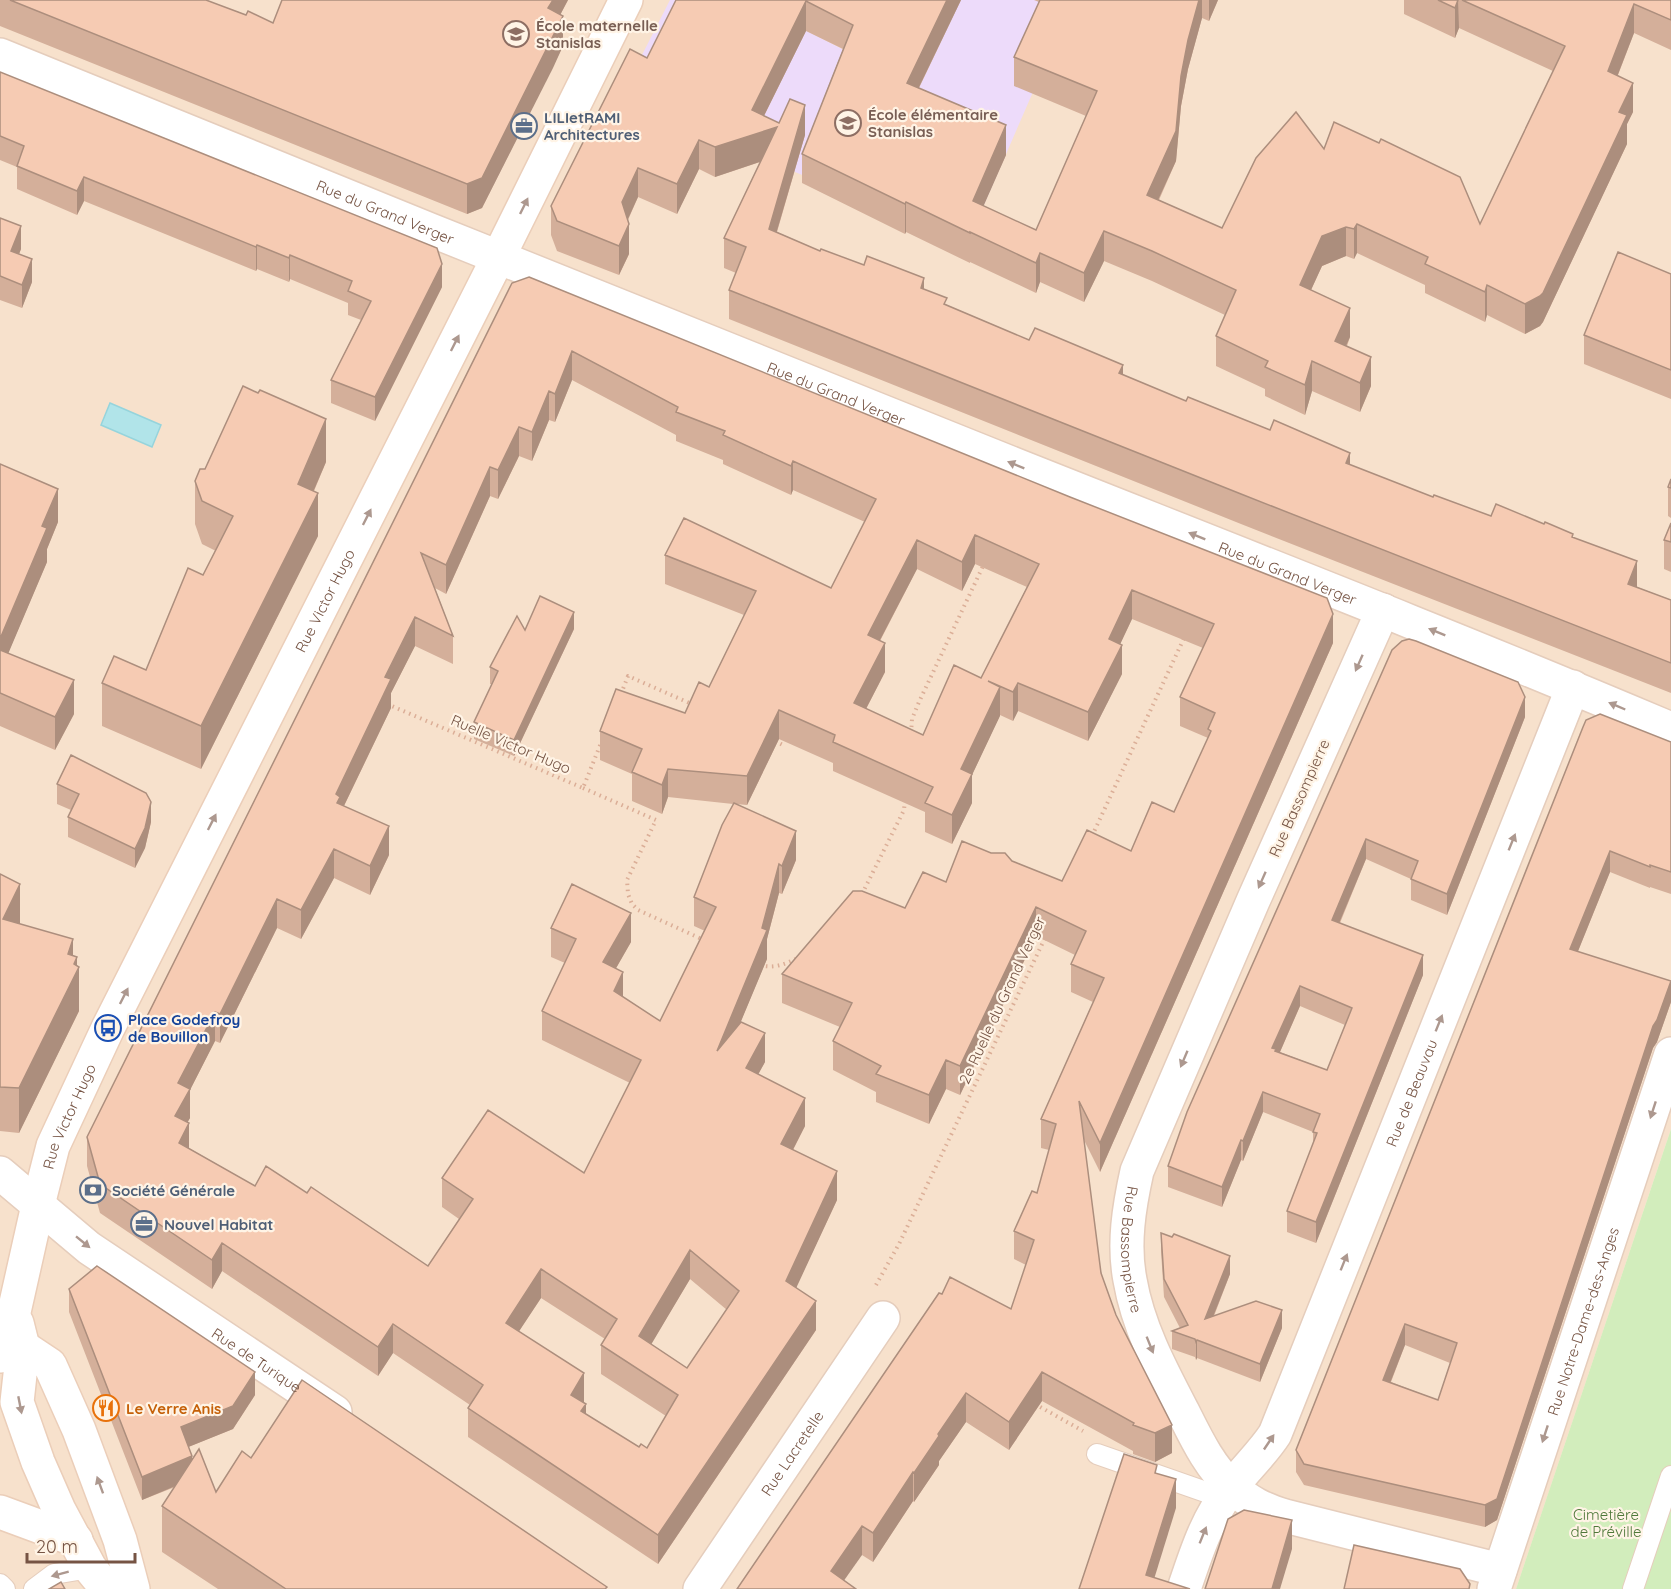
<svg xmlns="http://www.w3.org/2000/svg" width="1671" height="1589" viewBox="0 0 1671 1589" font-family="Quicksand,sans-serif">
	<rect width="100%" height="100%" fill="#fef0de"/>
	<polygon fill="#f7e1cc" points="0,0 1671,0 1671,1129 1516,1589 0,1589"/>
	<polygon fill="#eddbfa" points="670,0 745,0 886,71 961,0 1073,0 973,230 839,190 619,100"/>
	<polygon fill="#d2edbc" points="1671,1129 1671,1589 1516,1589 1522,1571"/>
	<polygon fill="#b1e4e9" stroke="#96d4dc" stroke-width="1.5" points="110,403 161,425 152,447 101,425"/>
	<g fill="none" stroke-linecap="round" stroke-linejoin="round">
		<defs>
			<g id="service">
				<polyline points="1097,1454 1223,1498"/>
				<polyline points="0,1584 5,1589"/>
				<polyline points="34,1589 54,1574 90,1568"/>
				<polyline points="1633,1589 1671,1476"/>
			</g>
			<g id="minor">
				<path id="s1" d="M0,55C338,193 677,330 1016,465C1235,552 1454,637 1671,729"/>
				<path id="s2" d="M1383,610L1253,901L1137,1171C1129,1207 1123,1244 1130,1280C1138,1327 1161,1370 1183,1412C1196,1438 1210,1468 1233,1488C1250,1503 1263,1509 1285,1516L1500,1570"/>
				<path id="s3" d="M0,1173L89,1248L335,1412"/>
				<path id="s4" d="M700,1589L883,1318"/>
				<path id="s5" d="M1184,1589C1196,1553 1207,1518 1231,1488C1245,1469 1262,1454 1275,1434L1573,687"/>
				<path id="s6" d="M1494,1589L1671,1054"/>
			</g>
			<g id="secondary">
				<polyline points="17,1323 23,1347 17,1402 38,1462 59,1510 90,1568 107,1589"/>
				<polyline points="23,1347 50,1365 79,1430 120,1540 133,1589"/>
				<path id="s7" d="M0,1356L14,1312L38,1205L53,1146L108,1028L498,258L626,0"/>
				<polyline points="0,1512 76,1540"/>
			</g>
		</defs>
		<use href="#service" stroke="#e5cdbc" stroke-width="22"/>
		<use href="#minor" stroke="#e5cdbc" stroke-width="36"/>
		<use href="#secondary" stroke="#ebceb9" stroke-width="36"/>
		<g stroke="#dbae97" stroke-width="4" stroke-dasharray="1.5 4.5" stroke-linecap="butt">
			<polyline points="621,694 628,676 694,705"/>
			<polyline points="387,704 583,788 601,743"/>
			<polyline points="911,733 912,719 919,702 984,564"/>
			<polyline points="775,741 785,746"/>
			<polyline points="583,788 656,820 627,880 628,894 632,904 638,910 704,940"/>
			<polyline points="1092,836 1185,636"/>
			<polyline points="862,894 904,810 905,800"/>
			<path d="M760,965C774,969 785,964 798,958"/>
			<polyline points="876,1285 899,1244 1045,938"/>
			<polyline points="1035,1404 1083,1431"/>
		</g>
		<use href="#service" stroke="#fff" stroke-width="20"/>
		<use href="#minor" stroke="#fff" stroke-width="33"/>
		<use href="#secondary" stroke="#fff" stroke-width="33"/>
	</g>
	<g fill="#d4af9a" fill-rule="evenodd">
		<polygon points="0,0 206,0 246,15 273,23 282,0 568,0 560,15 563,46 482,208 467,214 0,26"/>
		<polygon points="676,0 961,0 919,88 1006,155 983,206 1036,230 1086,116 1014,86 1014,57 1039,2 1034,0 1218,0 1209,21 1202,18 1188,69 1181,106 1176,161 1159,200 1222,228 1324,149 1480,224 1553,71 1459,28 1455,38 1404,14 1404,0 1671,0 1671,50 1634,33 1618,75 1633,112 1627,124 1627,144 1543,322 1540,326 1525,334 1487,315 1485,322 1425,293 1425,285 1357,253 1354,259 1346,256 1322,266 1311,290 1350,337 1347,346 1371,386 1360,412 1312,391 1305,415 1265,396 1265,389 1216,366 1216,336 1225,315 1152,281 1104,261 1084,302 1040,282 1036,293 970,262 970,263 906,232 905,234 802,183 802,154 843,49 806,31 764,116 805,135 777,232 820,251 924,289 947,305 1029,340 1123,375 1186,401 1433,497 1491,516 1573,537 1637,587 1671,600 1671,693 1241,524 729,319 729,290 736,273 724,268 724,238 760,162 715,177 699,169 677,214 638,197 628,220 629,254 619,275 557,251 551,235 551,206 647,58"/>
		<polygon points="0,72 442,287 375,421 331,403 331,380 361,320 348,315 348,303 290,279 289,282 257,269 256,271 84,201 77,215 17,189 17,167 0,160"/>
		<polygon points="0,218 21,249 19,254 32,282 22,308 0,300"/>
		<polygon points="1671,274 1671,399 1584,364 1584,335"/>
		<path d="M512,283L1333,643L1100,1172L1084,1140L1101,1273L1116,1315L1172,1453L1155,1462L1133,1454V1451L1042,1401L1009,1450L966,1422L939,1461V1465L914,1502L913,1501L873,1562L862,1555L737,1589L942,1294L1011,1309L1026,1265L1014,1259V1231L1037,1193L1049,1150L1041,1148V1119L1093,1002L1071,992V964L1075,955L1036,936L960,1095L946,1089L929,1124L876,1102V1092L833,1070V1041L840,1027L782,1003V974L905,908L946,882L1012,861L1062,881L1131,851L1174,812L1208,738L1180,726V697L1203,648L1132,619L1120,644L1122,674L1088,741L1018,711L1013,721L1000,715L972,775V803L952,844L925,832V812L833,771V763L779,739L747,805L736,804L796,860L782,894L779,893L767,939V959L740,1023L765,1062L758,1074L805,1126L793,1150L837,1200L796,1287L816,1330L658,1564L468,1437V1408L470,1405L393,1353L378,1376L222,1271L212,1289L100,1213L87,1166V1137ZM572,380L676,435V441L723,460V464L791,495L793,490L865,522L831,588L665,555V584L744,615L709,687L685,713L600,731V760L632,774V801L662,814L668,797L733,804L694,897V926L705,931L660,1021L623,997L616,968L631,942L551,928V957L565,963L542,1011V1040L630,1083L584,1173L442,1178V1207L459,1219L428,1266L307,1193L255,1186L189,1148L187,1122L190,1118V1090L215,1041L220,1043L277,928L301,939L334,878L370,895L389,855L344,806L391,708V693L415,646L453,664V636L435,588L446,594L490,496L498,499L519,456L532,461L549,420L555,422ZM975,564L1027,587L981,678L923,735L866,709L885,672L880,641L917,569L962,591ZM690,1279L727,1310L687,1368L651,1344ZM541,1298L605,1339L601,1345V1374L666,1416L647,1448L639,1447L586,1414L583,1403L584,1402L519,1331Z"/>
		<polygon points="326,462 314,491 318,536 201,769 102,726 102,683 146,670 203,575 216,551 202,544 195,524 195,481"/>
		<polygon points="0,464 58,522 47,549 47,562 8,653 74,714 55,750 0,726"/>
		<polygon points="1671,479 1671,518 1668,516 1668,487"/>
		<polygon points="1671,523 1671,572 1664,569 1664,540"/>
		<polygon points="574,629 514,756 474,739 474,722 492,684 490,684 490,667 525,630"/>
		<path d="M1392,650L1525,717L1447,915L1411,900V879L1366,859L1340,923L1423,975L1316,1243L1287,1232V1211L1313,1144V1132L1263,1112L1243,1161L1241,1160L1222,1207L1168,1187V1166ZM1300,1006L1345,1025L1327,1070L1280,1052Z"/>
		<path d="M1583,727L1671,742V894L1650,887V888L1610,872L1578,951L1671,1002L1657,1042L1653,1048L1497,1520L1485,1527L1304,1485L1296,1472V1450ZM1405,1345L1450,1363L1438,1400L1391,1382Z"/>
		<polygon points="57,784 151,822 145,848 135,868 68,837 68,817 71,810 57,804"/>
		<polygon points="0,874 20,924 73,955 77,965 79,1011 19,1133 0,1131"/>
		<polygon points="1161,1233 1230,1274 1214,1316 1282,1328 1260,1382 1197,1358 1196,1360 1195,1357 1172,1349 1172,1331 1180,1328 1164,1297 1161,1251"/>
		<polygon points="69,1289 255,1395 233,1429 188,1447 192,1459 216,1492 251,1458 607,1589 218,1589 162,1552 162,1506 175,1487 142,1500 69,1312"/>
	</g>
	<g fill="#ac8e7d">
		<polygon points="553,0 568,0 548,38 548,8"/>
		<polygon points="947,0 961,0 907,112 907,83"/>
		<polygon points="1199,0 1202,0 1202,18 1188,69 1181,106 1176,161 1147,224 1147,195 1181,76 1188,40"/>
		<polygon points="1209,0 1218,0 1209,21"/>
		<polygon points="1458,0 1459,28 1455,38 1455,8"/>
		<polygon points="806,1 806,31 755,134 777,127 777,156 715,177 715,147 752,110"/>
		<polygon points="1634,4 1634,33 1608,100 1608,71"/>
		<polygon points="563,16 563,46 553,68 482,208 467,214 467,184"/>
		<polygon points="1633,83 1633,112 1627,124 1627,144 1543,322 1540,326 1525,334 1525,304"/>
		<polygon points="805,105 805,135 769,258 769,229"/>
		<polygon points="1006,125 1006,155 973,230 973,201"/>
		<polygon points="699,140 699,169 677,214 677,184"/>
		<polygon points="638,168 638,197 622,232 622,202"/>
		<polygon points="84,177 84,201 77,215 77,191"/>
		<polygon points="906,202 906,232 905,234 905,204"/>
		<polygon points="629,224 629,254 619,275 619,246"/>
		<polygon points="1357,224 1357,253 1354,259 1354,229"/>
		<polygon points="21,226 21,249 11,274 11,251"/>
		<polygon points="1346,227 1346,256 1322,266 1300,314 1300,285 1322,236"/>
		<polygon points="1104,231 1104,261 1084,302 1084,273"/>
		<polygon points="257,245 257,269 256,271 256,247"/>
		<polygon points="1040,253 1040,282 1036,293 1036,263"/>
		<polygon points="290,255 290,279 289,282 289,258"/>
		<polygon points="32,259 32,282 22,308 22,285"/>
		<polygon points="442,264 442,287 375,421 375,397"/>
		<polygon points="924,278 924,308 921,288"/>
		<polygon points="1487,285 1487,315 1485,322 1485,292"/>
		<polygon points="1350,308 1350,337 1335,370 1335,341"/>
		<polygon points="572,351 572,380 555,422 555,394"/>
		<polygon points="1371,357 1371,386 1360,412 1360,383"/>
		<polygon points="1312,361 1312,391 1305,415 1305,385"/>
		<polygon points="1123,365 1123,394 1119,373"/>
		<polygon points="549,391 549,420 532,461 532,432"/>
		<polygon points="326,419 326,462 298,527 298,484"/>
		<polygon points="519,427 519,456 498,499 498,470"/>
		<polygon points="1350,453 1350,483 1346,463"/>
		<polygon points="793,461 793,490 791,495 791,466"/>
		<polygon points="490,467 490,496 446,594 446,565"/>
		<polygon points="58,489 58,522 47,549 47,562 0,673 0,639 42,526"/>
		<polygon points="318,493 318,536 201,769 201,726"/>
		<polygon points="975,535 975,564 962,591 962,562"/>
		<polygon points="917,540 917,569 868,663 868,635"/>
		<polygon points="1637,561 1637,591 1628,584"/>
		<polygon points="1132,590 1132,619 1109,668 1109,639"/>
		<polygon points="574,612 574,629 514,756 514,740"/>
		<polygon points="1333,614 1333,643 1100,1172 1100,1143"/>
		<polygon points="415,617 415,646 391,693 391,708 340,814 336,794 385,677"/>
		<polygon points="885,643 885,672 854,732 854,703"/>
		<polygon points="1122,645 1122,674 1088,741 1088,712"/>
		<polygon points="74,680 74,714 55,750 55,717"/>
		<polygon points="1018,683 1018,711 1013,721 1013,692"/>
		<polygon points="1000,687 1000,716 972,775 972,803 952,844 952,815 961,769"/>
		<polygon points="1525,697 1525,717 1447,915 1447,894"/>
		<polygon points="779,710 779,739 747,805 747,776"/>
		<polygon points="668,769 668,797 662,814 662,785"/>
		<polygon points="151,802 151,822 145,848 135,868 135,849"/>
		<polygon points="389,826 389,855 370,895 370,866"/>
		<polygon points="796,831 796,860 782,894 782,866"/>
		<polygon points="1366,839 1366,859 1332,940 1332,920"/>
		<polygon points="334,849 334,878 301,939 301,910"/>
		<polygon points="1610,851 1610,872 1570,971 1570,949"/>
		<polygon points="779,864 779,893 767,939 767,959 717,1079 717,1051 762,928"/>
		<polygon points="20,884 20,928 3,919"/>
		<polygon points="277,899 277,928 220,1043 220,1014"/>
		<polygon points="1036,907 1036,936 960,1095 960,1066"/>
		<polygon points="631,913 631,942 603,991 603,962"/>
		<polygon points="73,939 73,980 74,964 77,957 77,972 79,967 79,1011 19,1133 19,1088"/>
		<polygon points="1423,955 1423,975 1316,1243 1316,1222"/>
		<polygon points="623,972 623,1001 614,991"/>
		<polygon points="1671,981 1671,1002 1657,1042 1653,1048 1497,1520 1485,1527 1485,1505 1653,1026"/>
		<polygon points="1300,986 1300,1006 1276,1061 1272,1048"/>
		<polygon points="215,1012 215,1041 190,1090 190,1118 175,1145 175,1116 178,1083"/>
		<polygon points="765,1033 765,1062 746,1097 746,1068"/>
		<polygon points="946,1060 946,1089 929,1124 929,1095"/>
		<polygon points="1263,1092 1263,1112 1243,1161 1243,1141"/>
		<polygon points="805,1098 805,1126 781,1173 781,1144"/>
		<polygon points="189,1123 189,1152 179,1143"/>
		<polygon points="1241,1140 1241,1160 1222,1207 1222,1187"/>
		<polygon points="837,1171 837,1200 786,1310 786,1281"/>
		<polygon points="222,1243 222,1271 212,1289 212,1260"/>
		<polygon points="690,1250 690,1279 639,1365 639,1336"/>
		<polygon points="1230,1256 1230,1274 1205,1337 1205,1319"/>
		<polygon points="541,1269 541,1298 506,1351 506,1323"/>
		<polygon points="816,1301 816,1330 658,1564 658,1535"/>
		<polygon points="1282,1310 1282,1328 1260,1382 1260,1364"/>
		<polygon points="393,1324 393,1353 378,1376 378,1347"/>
		<polygon points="1405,1324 1405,1345 1383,1401 1383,1380"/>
		<polygon points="1197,1340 1197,1358 1196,1360 1196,1342"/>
		<polygon points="255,1372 255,1395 233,1429 181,1450 181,1427"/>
		<polygon points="1042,1372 1042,1401 1009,1450 1009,1422"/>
		<polygon points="584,1373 584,1402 571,1424 571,1395"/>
		<polygon points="966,1393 966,1422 939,1461 939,1465 914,1502 914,1473 938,1434"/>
		<polygon points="586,1404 586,1433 581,1411"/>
		<polygon points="1172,1425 1172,1453 1155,1462 1155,1433"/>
		<polygon points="192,1456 192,1479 142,1500 142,1477"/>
		<polygon points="913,1472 913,1501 873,1562 873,1533"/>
		<polygon points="1176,1479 1176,1508 1151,1589 1146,1575"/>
		<polygon points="1292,1520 1292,1549 1280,1589 1272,1589"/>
		<polygon points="862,1526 862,1555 838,1589 831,1571"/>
	</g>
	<g fill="#f6cbb3" stroke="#ac8e7d" stroke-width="1.5" fill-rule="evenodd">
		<polygon points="10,0 206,0 246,15 248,11 273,23 282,0 553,0 548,8 563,16 482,178 467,184"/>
		<polygon points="676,0 947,0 907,83 1006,125 973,201 1036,230 1097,91 1014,57 1040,0 1199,0 1188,40 1181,76 1176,131 1147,195 1222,228 1256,158 1296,112 1324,149 1334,122 1379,143 1381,139 1460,177 1480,224 1565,46 1462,0 1671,0 1671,20 1634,4 1608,71 1633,83 1619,112 1627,115 1543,293 1540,296 1525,304 1487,285 1485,292 1425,264 1428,257 1357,224 1354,229 1346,227 1322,236 1300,285 1350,308 1335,341 1371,357 1360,383 1312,361 1305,385 1265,367 1268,361 1216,336 1236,290 1152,251 1104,231 1084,273 1040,253 1036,263 970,232 970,233 906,202 905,204 802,154 853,25 806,1 752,110 779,123 790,99 805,105 769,229 820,251 821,249 864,265 867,256 924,278 921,288 947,298 944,304 1029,340 1035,328 1123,365 1119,373 1186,401 1188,397 1270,430 1274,420 1350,453 1346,463 1433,497 1434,495 1491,516 1496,504 1544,524 1545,522 1573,534 1572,537 1637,561 1628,584 1671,600 1671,663 1241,494 729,290 746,247 724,238 777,127 715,147 699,140 677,184 638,168 622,202 629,224 619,246 557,221 551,206 630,49 647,58"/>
		<polygon points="1438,0 1458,0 1455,8"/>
		<polygon points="0,72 437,248 442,264 375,397 331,380 371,301 348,291 352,281 290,255 289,258 257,245 256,247 84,177 77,191 17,166 24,146 0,136"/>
		<polygon points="0,218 21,226 11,251 32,259 22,285 0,276"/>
		<polygon points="1618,252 1671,274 1671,370 1584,335"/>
		<path d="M529,277L1070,497L1327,598L1333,614L1100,1143L1079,1101L1101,1273L1116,1315L1172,1425L1155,1433L1133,1425L1134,1423L1042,1372L1009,1422L966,1393L938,1434L939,1436L914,1473L913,1472L873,1533L862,1526L831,1571L856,1589H737L939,1293L942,1294L950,1277L1011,1309L1034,1240L1014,1231L1032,1191L1037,1193L1056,1124L1041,1119L1104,978L1071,964L1086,931L1036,907L960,1066L946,1060L929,1095L876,1074L881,1066L833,1041L852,1003L782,974L853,891H862L905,908L923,872L946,882L962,841L991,853H1005L1012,861L1062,881L1087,830L1131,851L1152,802L1174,812L1211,731L1208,729L1215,713L1180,697L1214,624L1132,590L1109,639L1122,645L1088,712L1018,683L1013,692L988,681L1000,687L961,769L972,774L952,815L925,803L933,787L833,742L835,735L779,710L747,776L668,769L662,785L632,772L642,749L600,731L616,689L685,713L699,682L709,687L756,591L665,555L684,518L831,588L876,499L793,461L791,466L723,435L725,431L676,412L678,407L572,351L555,394L549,391L532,432L519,427L498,470L490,467L446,565L421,553L453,636L415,617L385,677L391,679L336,794L340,797L337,803L389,826L370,866L334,849L301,910L277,899L220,1014L215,1012L178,1083L190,1089L175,1116L189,1123L179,1143L255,1186L266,1166L307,1193L311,1187L428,1266L473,1199L442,1178L488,1110L584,1173L641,1060L542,1011L576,939L551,928L572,884L631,913L603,962L623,972L614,991L660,1021L716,907L694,897L722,825L734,803L796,831L782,866L779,864L762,928L767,930L717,1051L741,1022L765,1033L746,1068L805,1098L781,1144L837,1171L786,1281L816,1301L658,1535L468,1408L483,1385L393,1324L378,1347L222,1243L212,1260L100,1184L87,1137L512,283ZM975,535L1039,564L981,678L954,665L923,735L854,703L885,643L868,635L917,540L962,562ZM690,1250L739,1291L687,1368L639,1336ZM541,1269L617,1319L601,1345L678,1395L647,1448L641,1444L639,1447L581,1411L586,1404L571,1395L584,1373L506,1323Z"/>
		<polygon points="243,386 258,393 260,390 326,419 298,484 318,493 201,726 102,683 114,656 146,670 188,568 203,575 233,516 202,501 195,481 200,469 205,469"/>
		<polygon points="0,464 58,489 42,526 47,528 0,639"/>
		<polygon points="1671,479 1671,488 1668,487"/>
		<polygon points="1671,523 1671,542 1664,540"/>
		<polygon points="540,596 574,612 514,740 474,722 498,671 490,667 517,616 525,630"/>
		<path d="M1409,639L1416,641L1518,682L1525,697L1447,894L1411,879L1418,861L1366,839L1332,920L1423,955L1316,1222L1287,1211L1317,1133L1313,1132L1320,1114L1263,1092L1243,1141L1241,1140L1222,1187L1168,1166L1187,1112L1392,650L1402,641ZM1300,986L1352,1008L1327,1070L1275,1051L1276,1049L1272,1048Z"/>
		<polygon points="0,650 74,680 55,717 0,693"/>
		<path d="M1600,714L1671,742V872L1650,865V867L1610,851L1570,949L1671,981L1657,1020L1653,1026L1497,1499L1485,1505L1304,1464L1296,1450L1583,727L1586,720ZM1405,1324L1457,1343L1438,1400L1383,1380Z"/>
		<polygon points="71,755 146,793 151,802 145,828 135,849 68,817 79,794 57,784"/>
		<polygon points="0,874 20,884 3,919 73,939 68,954 77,957 74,964 79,967 19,1088 0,1087"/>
		<polygon points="1161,1233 1172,1237 1174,1234 1230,1256 1205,1319 1256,1301 1282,1310 1260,1364 1197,1340 1196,1342 1195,1339 1172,1331 1188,1325 1164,1279"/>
		<polygon points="97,1266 255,1372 233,1406 181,1427 192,1456 142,1477 69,1289"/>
		<polygon points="302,1380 607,1587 605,1589 286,1589 162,1506 199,1449 216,1492 242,1451 251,1458"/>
		<polygon points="1124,1454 1157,1465 1155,1473 1176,1479 1146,1575 1190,1589 1079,1589"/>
		<polygon points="1244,1510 1292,1520 1272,1589 1205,1589 1228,1519"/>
		<polygon points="1354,1545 1460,1569 1470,1584 1469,1589 1344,1589"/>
		<polygon points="61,1582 65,1589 49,1589"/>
	</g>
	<defs><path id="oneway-solid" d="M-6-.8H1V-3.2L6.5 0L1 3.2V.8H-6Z" transform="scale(1.5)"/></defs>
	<g fill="#ad988f">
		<use href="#oneway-solid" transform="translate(524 206) rotate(-64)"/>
		<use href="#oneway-solid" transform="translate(455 343) rotate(-63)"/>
		<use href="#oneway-solid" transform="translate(1016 465) rotate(-158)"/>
		<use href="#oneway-solid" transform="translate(367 517) rotate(-63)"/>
		<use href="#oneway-solid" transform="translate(1197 536) rotate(-158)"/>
		<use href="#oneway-solid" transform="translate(1437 632) rotate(-158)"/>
		<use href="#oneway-solid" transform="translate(1359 663) rotate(114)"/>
		<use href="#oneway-solid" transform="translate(1617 706) rotate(-157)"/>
		<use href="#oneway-solid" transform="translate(212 822) rotate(-63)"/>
		<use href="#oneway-solid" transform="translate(1512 842) rotate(-68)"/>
		<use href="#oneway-solid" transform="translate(1262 880) rotate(114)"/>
		<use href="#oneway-solid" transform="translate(124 996) rotate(-63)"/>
		<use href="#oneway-solid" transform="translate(1439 1023) rotate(-68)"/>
		<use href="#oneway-solid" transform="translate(1184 1059) rotate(113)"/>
		<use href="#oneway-solid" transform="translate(1653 1110) rotate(108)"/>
		<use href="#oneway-solid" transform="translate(83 1242) rotate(39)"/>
		<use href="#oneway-solid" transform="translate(1344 1262) rotate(-68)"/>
		<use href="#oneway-solid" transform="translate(1150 1345) rotate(68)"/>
		<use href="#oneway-solid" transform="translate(20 1405) rotate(79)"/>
		<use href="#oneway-solid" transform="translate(1545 1434) rotate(108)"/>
		<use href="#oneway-solid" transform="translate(1269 1442) rotate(-56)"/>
		<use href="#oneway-solid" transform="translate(100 1485) rotate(-110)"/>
		<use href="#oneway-solid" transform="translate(1203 1535) rotate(-68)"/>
		<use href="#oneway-solid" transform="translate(60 1574) rotate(165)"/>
	</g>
	<defs>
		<symbol id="school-ring" viewBox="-11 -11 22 22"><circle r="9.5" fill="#fff4e6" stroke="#8d6e63" stroke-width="1.5"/><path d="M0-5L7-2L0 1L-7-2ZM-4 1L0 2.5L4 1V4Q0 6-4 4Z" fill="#8d6e63"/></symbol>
		<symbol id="office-ring" viewBox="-11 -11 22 22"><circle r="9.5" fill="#fff4e6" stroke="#5c6f8a" stroke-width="1.5"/><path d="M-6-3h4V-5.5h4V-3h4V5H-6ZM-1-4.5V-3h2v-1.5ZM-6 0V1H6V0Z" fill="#5c6f8a"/></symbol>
		<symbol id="bus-ring" viewBox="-11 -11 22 22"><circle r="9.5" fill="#fff4e6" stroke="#1a4fb4" stroke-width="1.5"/><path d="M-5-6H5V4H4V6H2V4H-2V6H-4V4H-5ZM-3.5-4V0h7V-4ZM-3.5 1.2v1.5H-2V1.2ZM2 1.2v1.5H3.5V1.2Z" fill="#1a4fb4"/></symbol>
		<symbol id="bank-ring" viewBox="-11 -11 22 22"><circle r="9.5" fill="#fff4e6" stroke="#5c6f8a" stroke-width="1.5"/><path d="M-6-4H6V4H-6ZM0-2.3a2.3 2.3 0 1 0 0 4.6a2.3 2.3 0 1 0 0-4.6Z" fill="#5c6f8a"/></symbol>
		<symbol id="restaurant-ring" viewBox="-11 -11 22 22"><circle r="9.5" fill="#fff4e6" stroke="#e8710a" stroke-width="1.5"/><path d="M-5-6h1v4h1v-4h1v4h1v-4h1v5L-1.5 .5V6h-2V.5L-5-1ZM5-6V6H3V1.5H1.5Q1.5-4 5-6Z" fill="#e8710a"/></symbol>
	</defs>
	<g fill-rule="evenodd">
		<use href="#school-ring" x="501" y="19" width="30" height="30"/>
		<use href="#school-ring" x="833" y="108" width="30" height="30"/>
		<use href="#office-ring" x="509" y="111" width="30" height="30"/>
		<use href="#bus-ring" x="93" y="1013" width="30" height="30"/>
		<use href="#bank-ring" x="78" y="1175" width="30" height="30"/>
		<use href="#office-ring" x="129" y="1209" width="30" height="30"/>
		<use href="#restaurant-ring" x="91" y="1393" width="30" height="30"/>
	</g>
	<g text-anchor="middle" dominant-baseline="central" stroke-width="4.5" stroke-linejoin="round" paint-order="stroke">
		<g font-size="15" font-weight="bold" fill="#785e54" stroke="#fff4e6" text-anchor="start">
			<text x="536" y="25">École maternelle<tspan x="536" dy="17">Stanislas</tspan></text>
			<text x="868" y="114">École élémentaire<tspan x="868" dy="17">Stanislas</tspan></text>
		</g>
		<g font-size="15" font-weight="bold" fill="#4e5e75" stroke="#fff4e6" text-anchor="start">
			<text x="544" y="117">LILIetRAMI<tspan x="544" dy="17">Architectures</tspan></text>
			<text x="112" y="1190">Société Générale</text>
			<text x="164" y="1224">Nouvel Habitat</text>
		</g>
		<g font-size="15" fill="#765444" stroke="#fff4e6">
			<text stroke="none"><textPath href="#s1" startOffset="416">Rue du Grand Verger</textPath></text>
			<text stroke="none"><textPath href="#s1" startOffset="902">Rue du Grand Verger</textPath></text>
			<text stroke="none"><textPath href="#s1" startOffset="1388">Rue du Grand Verger</textPath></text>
			<text stroke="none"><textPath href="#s7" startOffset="826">Rue Victor Hugo</textPath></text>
			<text transform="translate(511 744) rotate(23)">Ruelle Victor Hugo</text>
			<text transform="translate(1299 798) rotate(-66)">Rue Bassompierre</text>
			<text transform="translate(1002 1000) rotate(-65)">2e Ruelle du Grand Verger</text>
			<text stroke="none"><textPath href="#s5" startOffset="549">Rue de Beauvau</textPath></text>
			<text stroke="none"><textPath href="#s7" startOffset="250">Rue Victor Hugo</textPath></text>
			<text stroke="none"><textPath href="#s2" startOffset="692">Rue Bassompierre</textPath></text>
			<text stroke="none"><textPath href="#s6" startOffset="282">Rue Notre-Dame-des-Anges</textPath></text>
			<text stroke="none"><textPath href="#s3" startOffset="318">Rue de Turique</textPath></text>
			<text stroke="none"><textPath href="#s4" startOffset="164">Rue Lacretelle</textPath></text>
		</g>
		<g font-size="15" font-weight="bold" fill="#164399" stroke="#fff4e6" text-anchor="start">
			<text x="128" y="1019">Place Godefroy<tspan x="128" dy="17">de Bouillon</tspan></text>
		</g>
		<g font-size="15" font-weight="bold" fill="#c56008" stroke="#fff4e6" text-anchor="start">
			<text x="126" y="1408">Le Verre Anis</text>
		</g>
		<g font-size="15" fill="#4e7839" stroke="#fff4e6">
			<text x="1606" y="1514">Cimetière<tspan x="1606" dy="17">de Préville</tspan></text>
		</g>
	</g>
	<path d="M27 1553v9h108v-9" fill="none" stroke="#765444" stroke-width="3"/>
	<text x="36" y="1553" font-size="18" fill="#765444" stroke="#fff4e6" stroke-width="4.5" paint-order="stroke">20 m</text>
</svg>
